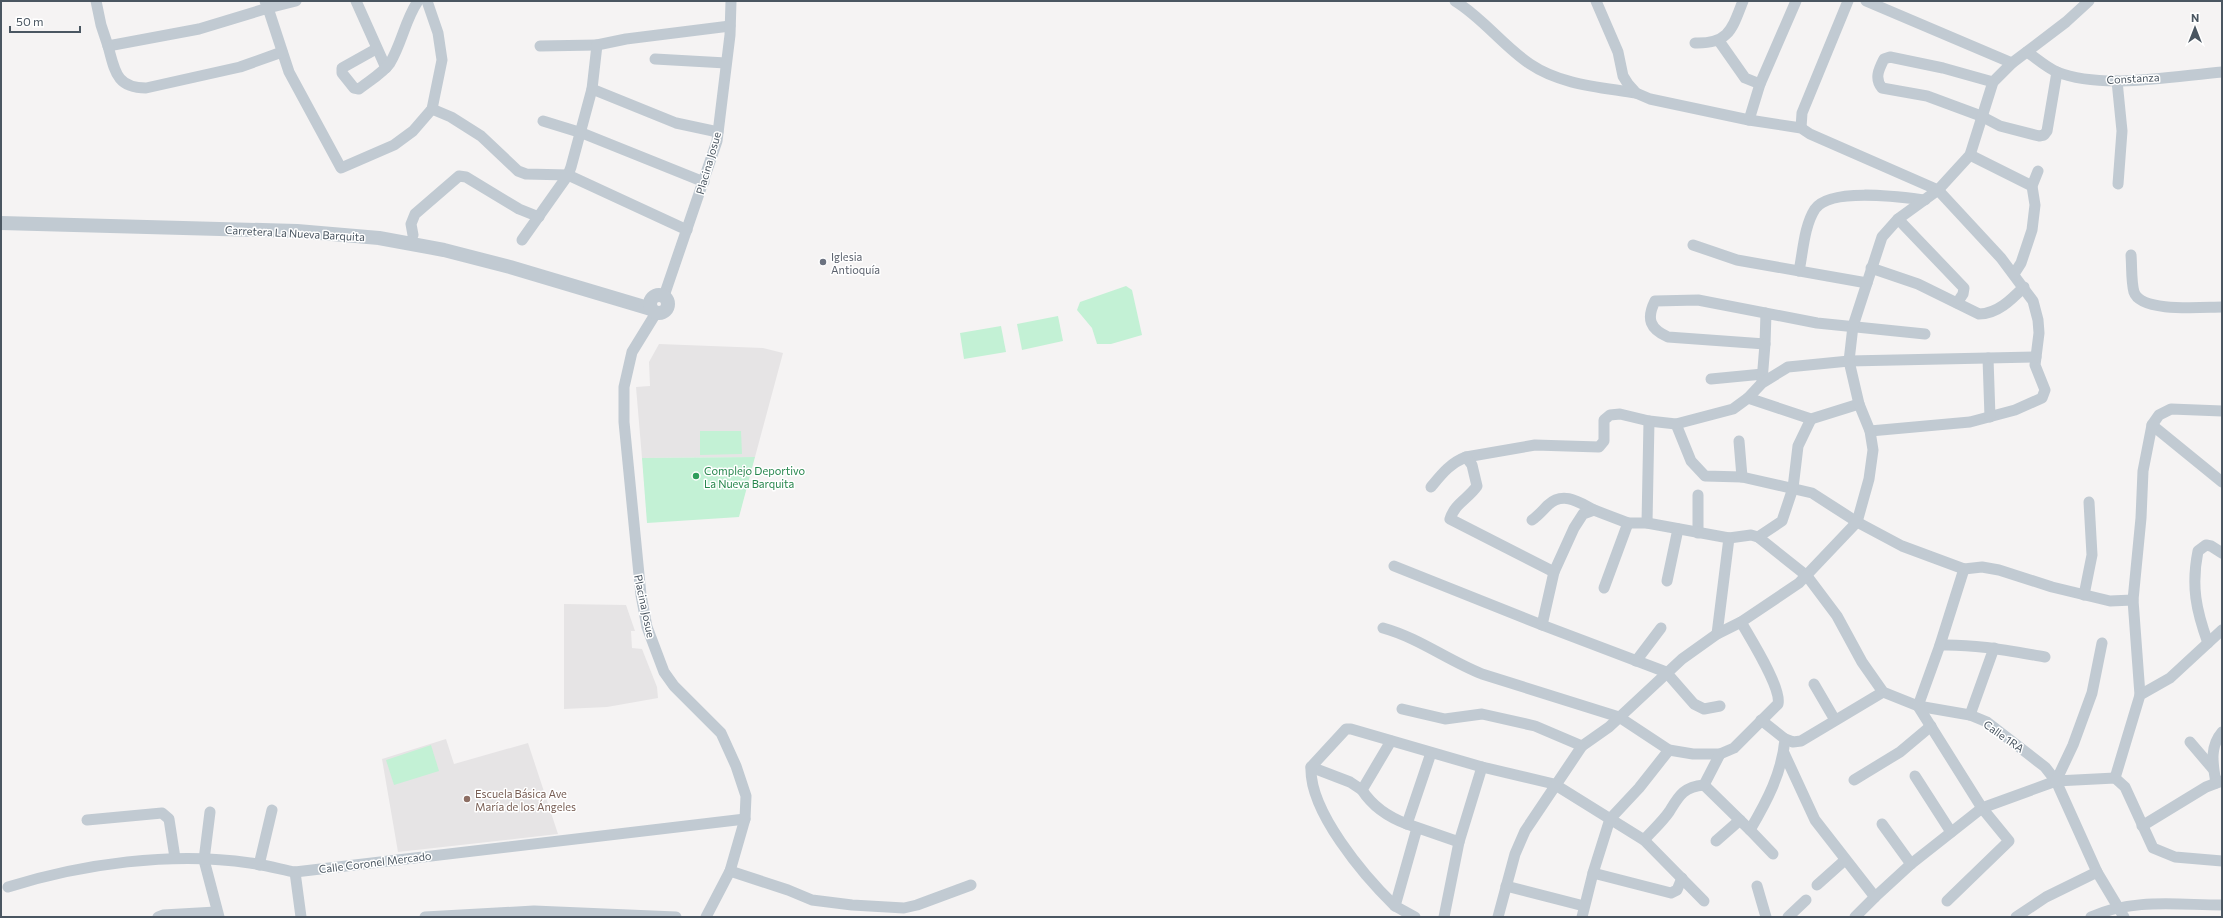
<svg xmlns="http://www.w3.org/2000/svg" width="2223" height="918" viewBox="0 0 2223 918" font-family="Commissioner,sans-serif">
	<rect width="100%" height="100%" fill="#f5f3f3"/>
	<g fill="#e6e4e5">
		<polygon points="659,344 763,348 783,353 755,457 642,458 636,387 650,386 649,362"/>
		<polygon points="564,604 626,605 635,631 631,631 632,648 642,649 657,687 658,698 607,707 564,709"/>
		<polygon points="446,739 454,764 528,743 558,834 398,852 382,759"/>
	</g>
	<g fill="#c3f1d5">
		<polygon points="1126,286 1132,290 1142,335 1111,344 1097,344 1092,328 1077,310 1080,302"/>
		<polygon points="1058,316 1063,341 1022,350 1017,324"/>
		<polygon points="1001,326 1006,352 964,359 960,333"/>
		<polygon points="700,431 741,431 742,454 700,455"/>
		<polygon points="755,457 739,517 647,523 642,458"/>
		<polygon points="431,745 439,771 394,785 386,760"/>
	</g>
	<g fill="none" stroke-linecap="round" stroke-linejoin="round">
		<g stroke="#c1cad2" stroke-width="11">
			<polyline points="96,1 101,25 108,46 199,29 268,8 289,72 341,168 394,145 413,131 432,109 442,60 438,33 427,1"/>
			<polyline points="265,1 268,8 296,1"/>
			<polyline points="356,1 386,68"/>
			<path d="M1455,1C1483,18 1503,46 1530,64C1561,85 1600,87 1636,93"/>
			<polyline points="1596,1 1618,52 1623,76 1628,84 1636,93 1650,99 1749,120"/>
			<polyline points="1796,1 1760,84 1749,120 1801,128 1810,134 1938,190 2001,258 2033,301 2038,320 2039,333 2035,365 2045,390 2042,398 2015,410 1970,422 1870,431"/>
			<polyline points="1866,1 2012,63"/>
			<polyline points="1719,41 1745,78 1760,84"/>
			<path d="M1695,43C1729,44 1732,29 1743,1"/>
			<path d="M108,46C115,71 116,88 146,88L240,67L282,52"/>
			<polyline points="540,46 597,45"/>
			<path d="M376,49L342,68V73L354,88L359,89C369,81 383,73 390,63C402,43 405,20 418,1"/>
			<path d="M2027,52C2036,58 2047,68 2057,72C2103,90 2174,76 2222,72"/>
			<polyline points="655,59 726,63"/>
			<polyline points="2117,81 2122,131 2118,184"/>
			<path d="M1993,82L1943,68L1890,57L1884,59C1879,69 1874,78 1882,88L1927,96L1981,116L2000,126L2039,136L2044,135L2047,131L2057,72"/>
			<polyline points="592,89 676,123 718,132"/>
			<polyline points="432,109 451,117 481,136 518,171 526,174 568,175 687,230"/>
			<polyline points="543,121 582,133 704,182"/>
			<polyline points="1801,128 1802,113 1848,1"/>
			<polyline points="1970,155 2032,186"/>
			<polyline points="1898,219 1964,288 1963,294 1957,303"/>
			<polyline points="413,235 411,224 415,214 459,176 466,177 519,209 539,217"/>
			<polyline points="522,240 568,175 571,167 592,89 597,45 626,39 730,26"/>
			<polyline points="1693,245 1737,260 1867,283"/>
			<path d="M2131,255C2132,267 2131,281 2134,292C2141,313 2203,307 2222,307"/>
			<path d="M1871,268L1918,284L1979,314C1997,314 2011,300 2024,287"/>
			<path d="M1799,271C1803,252 1804,226 1815,209C1830,187 1901,197 1925,200"/>
			<polyline points="2014,274 2021,263 2032,230 2035,205 2032,186 2038,171"/>
			<polyline points="664,296 717,141 730,35 731,1"/>
			<polyline points="656,313 632,352 624,387 624,422 641,595 647,627 664,672 674,686 721,733 736,766 746,796 745,819 730,871 706,917"/>
			<path d="M1766,313L1765,344L1668,337C1650,329 1646,319 1655,301L1698,300L1817,323L1925,334"/>
			<polyline points="1988,358 1990,417"/>
			<polyline points="1711,379 1763,374"/>
			<polyline points="1762,381 1765,344"/>
			<polyline points="1748,398 1811,419 1859,404"/>
			<polyline points="1676,424 1691,461 1705,476 1742,477 1812,493 1857,522 1902,546 1964,569 1982,567 1999,570 2052,587 2110,601 2133,600"/>
			<polyline points="2152,425 2222,482"/>
			<polyline points="1739,441 1742,477"/>
			<polyline points="1466,457 1535,445 1599,447 1604,441 1604,420 1610,415 1620,414 1649,421 1676,424 1733,409 1748,398 1762,383 1788,367 1849,361 2036,357"/>
			<path d="M1431,487C1441,475 1450,463 1466,457L1472,465L1477,486C1468,499 1455,503 1450,519L1554,572"/>
			<polyline points="1698,495 1698,533"/>
			<path d="M1532,520C1538,516 1542,511 1548,505C1563,491 1579,502 1594,510"/>
			<polyline points="1647,523 1649,421"/>
			<polyline points="1758,537 1782,521 1793,488 1798,446 1811,419"/>
			<polyline points="1394,566 1542,625 1666,672 1694,704 1704,709 1720,706"/>
			<polyline points="1667,581 1678,529"/>
			<polyline points="1604,588 1628,523"/>
			<polyline points="2084,595 2092,555 2089,502"/>
			<polyline points="1542,625 1554,572 1574,528 1583,514 1594,510 1628,523 1647,523 1729,538 1751,535 1758,537 1807,576 1837,616 1862,662 1883,692 1918,706 1970,715 1987,722 2045,767 2056,781 2097,872 2124,917"/>
			<path d="M1383,628C1419,638 1447,660 1482,674L1619,717L1669,750L1693,754H1720L1734,748L1778,704C1782,688 1750,638 1741,622"/>
			<polyline points="1717,634 1729,538"/>
			<path d="M2208,643C2196,610 2191,586 2198,551L2206,545L2211,546L2222,553"/>
			<path d="M1940,645C1976,644 2010,651 2045,657"/>
			<polyline points="1636,661 1661,628"/>
			<polyline points="1814,684 1835,720"/>
			<polyline points="2140,695 2133,600 2141,518 2143,471 2152,425 2159,415 2171,409 2222,411"/>
			<polyline points="1402,709 1445,719 1482,714 1535,726 1582,746"/>
			<polyline points="1970,715 1994,648"/>
			<polyline points="1785,739 1793,742 1801,741 1883,692"/>
			<path d="M1391,741L1362,790C1373,807 1388,817 1407,824L1431,753"/>
			<polyline points="2190,742 2213,769"/>
			<polyline points="1784,753 1815,820 1875,897 1911,864 1982,808 2056,781 2115,778 2125,787 2153,848 2175,857 2222,861"/>
			<polyline points="1311,767 1350,782 1362,790"/>
			<polyline points="1915,776 1951,832"/>
			<polyline points="2115,778 2140,695 2170,678 2222,630"/>
			<polyline points="1854,780 1900,752 1931,726"/>
			<polyline points="2056,781 2073,745 2092,693 2102,643"/>
			<path d="M2216,783C2213,765 2209,747 2222,732"/>
			<path d="M1704,785L1750,830C1767,801 1782,773 1785,739L1761,720"/>
			<polyline points="1704,785 1720,754"/>
			<polyline points="210,812 204,860 219,917"/>
			<polyline points="87,820 162,813 169,819 175,858"/>
			<polyline points="1407,824 1459,842 1482,767"/>
			<polyline points="1882,824 1911,864"/>
			<polyline points="2142,826 2206,787 2222,781"/>
			<polyline points="1750,830 1773,854"/>
			<path d="M1644,840C1652,831 1662,822 1669,812C1679,796 1683,787 1704,785"/>
			<polyline points="1716,841 1740,820"/>
			<polyline points="259,865 272,810"/>
			<polyline points="730,871 788,890 812,900 852,905 904,908 917,905 971,885"/>
			<polyline points="295,872 301,917"/>
			<polyline points="1593,873 1671,893 1677,890 1682,878"/>
			<polyline points="1817,885 1845,860"/>
			<polyline points="1506,886 1584,906"/>
			<polyline points="1757,886 1766,917"/>
			<path d="M8,887C81,864 173,851 250,863C265,865 280,869 295,872L745,819"/>
			<polyline points="1947,901 2009,841 1982,808 1918,706 1940,645 1964,569"/>
			<path d="M1395,906C1364,876 1309,811 1311,767L1346,729H1351L1482,767L1554,784L1644,840L1704,901"/>
			<polyline points="158,917 163,915 216,912"/>
			<polyline points="425,917 534,911 676,917"/>
			<polyline points="1415,917 1395,906 1417,828"/>
			<polyline points="1444,917 1459,842"/>
			<polyline points="1498,917 1515,854 1525,831 1582,746 1609,727 1682,659 1717,634 1741,622 1799,583 1857,522 1869,479 1873,450 1870,431 1859,404 1849,361 1853,326 1882,237 1898,219 1938,190 1970,155 1993,82 2012,63 2066,22 2089,1"/>
			<polyline points="1582,917 1593,873 1610,819 1639,788 1669,750"/>
			<polyline points="1788,917 1806,900"/>
			<polyline points="1855,917 1875,897"/>
			<polyline points="2016,917 2046,897 2097,872"/>
			<path d="M2091,917C2132,898 2178,905 2222,905"/>
		</g>
		<g stroke="#c1cad2" stroke-width="14">
			<polyline points="1,223 297,231 379,238 444,250 510,267 651,309"/>
			<circle cx="659" cy="304" r="9"/>
		</g>
	</g>
	<circle fill="#6b7280" stroke="#fff" stroke-width="1.5" cx="823" cy="262" r="4"/>
	<circle fill="#2e9e5b" stroke="#fff" stroke-width="1.5" cx="696" cy="476" r="4"/>
	<circle fill="#8d6e63" stroke="#fff" stroke-width="1.5" cx="467" cy="799" r="4"/>
	<g text-anchor="middle" dominant-baseline="central" stroke-width="3" stroke-linejoin="round" paint-order="stroke">
		<g font-size="11" fill="#4a5661" stroke="#fff">
			<text transform="translate(2133 78) rotate(-3)">Constanza</text>
			<text transform="translate(708 163) rotate(-74)">Placina Josue</text>
			<text transform="translate(295 233) rotate(3)">Carretera La Nueva Barquita</text>
			<text transform="translate(645 606) rotate(78)">Placina Josue</text>
			<text transform="translate(2004 736) rotate(35)">Calle 1RA</text>
			<text transform="translate(375 862) rotate(-7)">Calle Coronel Mercado</text>
		</g>
		<g font-size="11" fill="#5b616d" stroke="#fff" text-anchor="start">
			<text x="831" y="256">Iglesia<tspan x="831" dy="13">Antioquía</tspan></text>
		</g>
		<g font-size="11" fill="#27864d" stroke="#fff" text-anchor="start">
			<text x="704" y="470">Complejo Deportivo<tspan x="704" dy="13">La Nueva Barquita</tspan></text>
		</g>
		<g font-size="11" fill="#785e54" stroke="#fff" text-anchor="start">
			<text x="475" y="793">Escuela Básica Ave<tspan x="475" dy="13">María de los Ángeles</tspan></text>
		</g>
	</g>
	<rect width="2223" height="918" fill="none" stroke="#4a5661" stroke-width="4"/>
	<g transform="translate(2195 28)" stroke="#ffffff" stroke-width="3" paint-order="stroke">
	<path d="M0-3L7 15L0 10L-7 15Z" fill="#4a5661"/>
	<text y="-6" font-size="11" font-weight="bold" text-anchor="middle" fill="#4a5661">N</text>
	</g>
	<path d="M10 26v6h70v-6" fill="none" stroke="#4a5661" stroke-width="2"/>
	<text x="16" y="26" font-size="12" fill="#4a5661" stroke="#ffffff" stroke-width="3" paint-order="stroke">50 m</text>
</svg>
